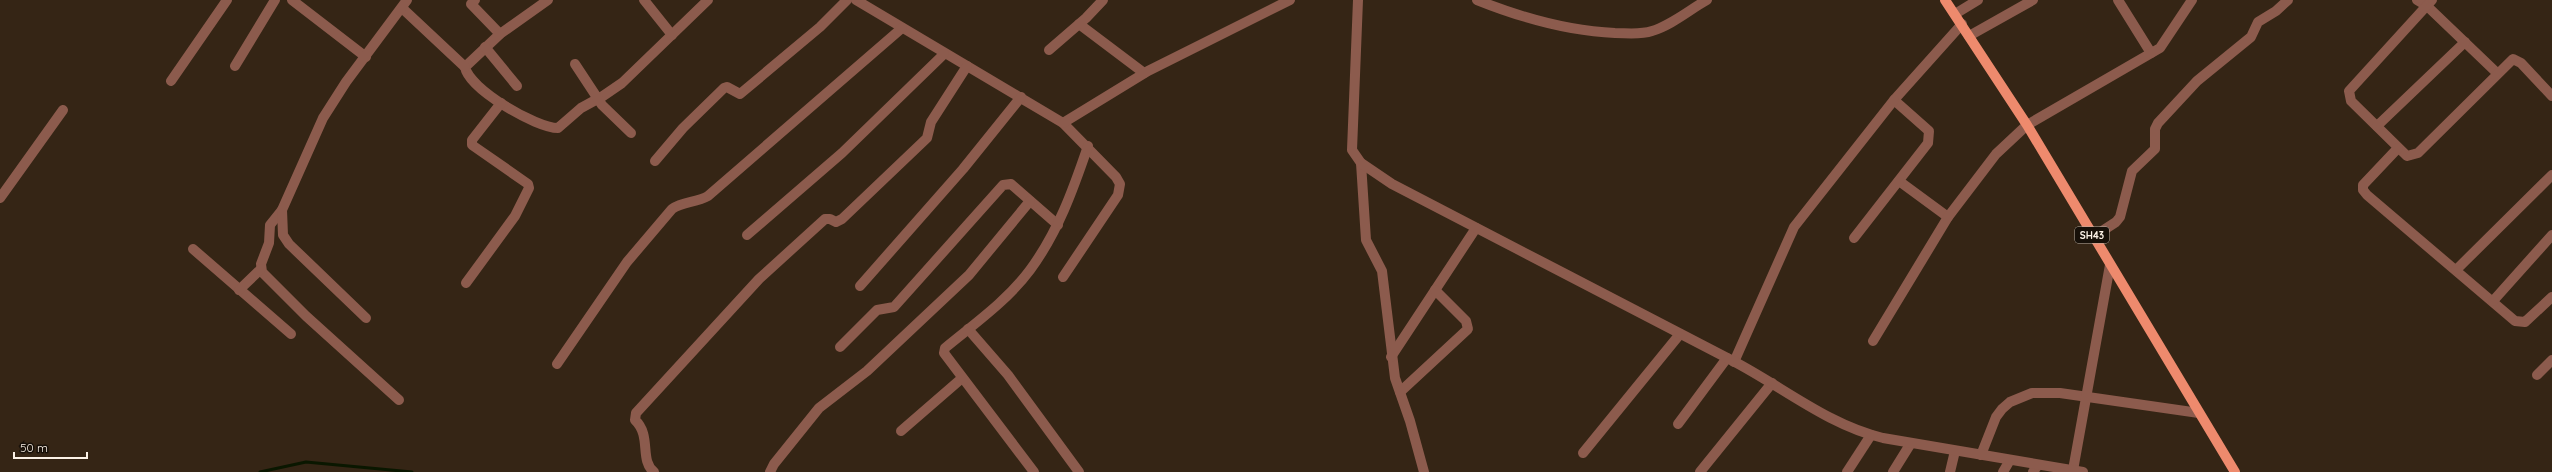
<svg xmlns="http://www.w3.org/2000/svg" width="2552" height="472" viewBox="0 0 2552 472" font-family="Quicksand,sans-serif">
	<rect width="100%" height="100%" fill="#352515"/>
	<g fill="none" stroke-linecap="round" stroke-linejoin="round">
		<polyline stroke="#0a1700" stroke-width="3" points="260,472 306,462 412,472"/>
		<g stroke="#8c5b4d" stroke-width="10">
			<polyline points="292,0 366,57"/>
			<polyline points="475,0 471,4 500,34"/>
			<path d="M548,0L500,34L465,67C469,89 536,128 558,128L581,108L603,96L622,83L708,0"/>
			<polyline points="644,0 672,35"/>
			<polyline points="856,0 1063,123 1116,177 1120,184 1118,195 1063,277"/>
			<polyline points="2118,0 2151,53"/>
			<polyline points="2417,0 2427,6 2497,73"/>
			<polyline points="2432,0 2349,91 2351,101 2407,156 2418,153 2513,59 2521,63 2552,96"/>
			<polyline points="402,8 465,67"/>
			<polyline points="1955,14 1978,0"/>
			<polyline points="1079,24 1144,73"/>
			<polyline points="1969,36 2033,0"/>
			<polyline points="485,47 517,86"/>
			<polyline points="1049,50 1086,18 1103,0"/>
			<polyline points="575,64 602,105 631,133"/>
			<polyline points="235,66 275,0"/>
			<polyline points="171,81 227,0"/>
			<polyline points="1063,123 1148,71 1290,0"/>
			<polyline points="2377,126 2465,42"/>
			<polyline points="2398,148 2363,185 2363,190 2367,195 2515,321 2525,322 2552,297"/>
			<polyline points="655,161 683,128 724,88 727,87 740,94 820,27 847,0"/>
			<polyline points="1361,163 1366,240 1382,271 1395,378 1410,421 1424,472"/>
			<polyline points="1899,181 1948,217"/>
			<polyline points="0,198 63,110"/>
			<polyline points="282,210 270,225 269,243 261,264 262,272 306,316 399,400"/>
			<polyline points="747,235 842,153 944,54"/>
			<polyline points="2093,237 2116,222 2120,217 2132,171 2155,149 2155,129 2158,123 2197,81 2251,37 2258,22 2276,11 2288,0"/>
			<polyline points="1854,238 1928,143 1929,131 1894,100 1962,24"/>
			<polyline points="193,249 291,334"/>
			<polyline points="2456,270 2552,175"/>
			<polyline points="466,283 515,216 529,188 528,184 472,145 472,140 501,103"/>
			<polyline points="860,286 963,169 1021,97"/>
			<polyline points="239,290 261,269"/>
			<polyline points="2493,301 2552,235"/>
			<polyline points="366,318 289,244 283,235 282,210 323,118 346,82 407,0"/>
			<polyline points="968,329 1008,375 1079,472"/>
			<polyline points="1873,341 1948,217 1996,154 2027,125 2160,48 2192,0"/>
			<polyline points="840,347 877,310 894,307 1003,185 1011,184 1058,225"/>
			<polyline points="1391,357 1476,228"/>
			<polyline points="1734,362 1794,227 1894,100"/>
			<path d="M557,364L627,262L672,209C683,201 696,203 708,196L902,28"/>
			<polyline points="2537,375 2552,360"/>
			<polyline points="1400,392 1468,329 1466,321 1435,290"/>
			<polyline points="1678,424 1727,358"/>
			<polyline points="901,431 961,379"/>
			<polyline points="1583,453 1680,334"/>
			<polyline points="1981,455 1996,417 2002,409 2010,402 2032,393 2060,393 2199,413"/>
			<polyline points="2073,470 2110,265"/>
			<path d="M654,472C639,460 652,436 635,420L636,413L759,279L825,219H830L836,222L842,219L927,138L931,122L967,66"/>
			<polyline points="770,472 774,464 819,408 867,371 969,275 1030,201"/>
			<path d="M1034,472L944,353L945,348C974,324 1007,301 1030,270C1058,232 1073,190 1088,146"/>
			<polyline points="1700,472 1772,383"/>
			<polyline points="1847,472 1871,435"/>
			<polyline points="1893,472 1911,443"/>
			<polyline points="1950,472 1955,451"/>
			<polyline points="2003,472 2010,460"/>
			<polyline points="2033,472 2038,465"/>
		</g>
		<g stroke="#8c5b4d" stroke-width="10">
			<path d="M1358,0L1352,150L1361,163L1392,184C1506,243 1619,302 1733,361C1783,387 1828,425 1883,438L2083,472"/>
			<path d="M1477,0C1522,18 1567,31 1615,33C1627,33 1640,35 1652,31C1672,25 1689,10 1707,0"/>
		</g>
		<polyline stroke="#ee8a6d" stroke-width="10" points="1945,0 2027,125 2235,472"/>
	</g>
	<g text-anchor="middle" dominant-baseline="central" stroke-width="3" stroke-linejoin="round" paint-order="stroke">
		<rect fill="#171009" stroke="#b7aea4" stroke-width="1" x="2075" y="227" width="34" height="16" rx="3"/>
		<g font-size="10" font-weight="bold" fill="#fcf2e7">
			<text x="2092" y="235">SH43</text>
		</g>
	</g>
	<path d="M14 452v6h73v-6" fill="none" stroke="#fcf2e7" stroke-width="2"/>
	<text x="20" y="452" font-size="12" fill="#fcf2e7" stroke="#171009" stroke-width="3" paint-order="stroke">50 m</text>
</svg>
